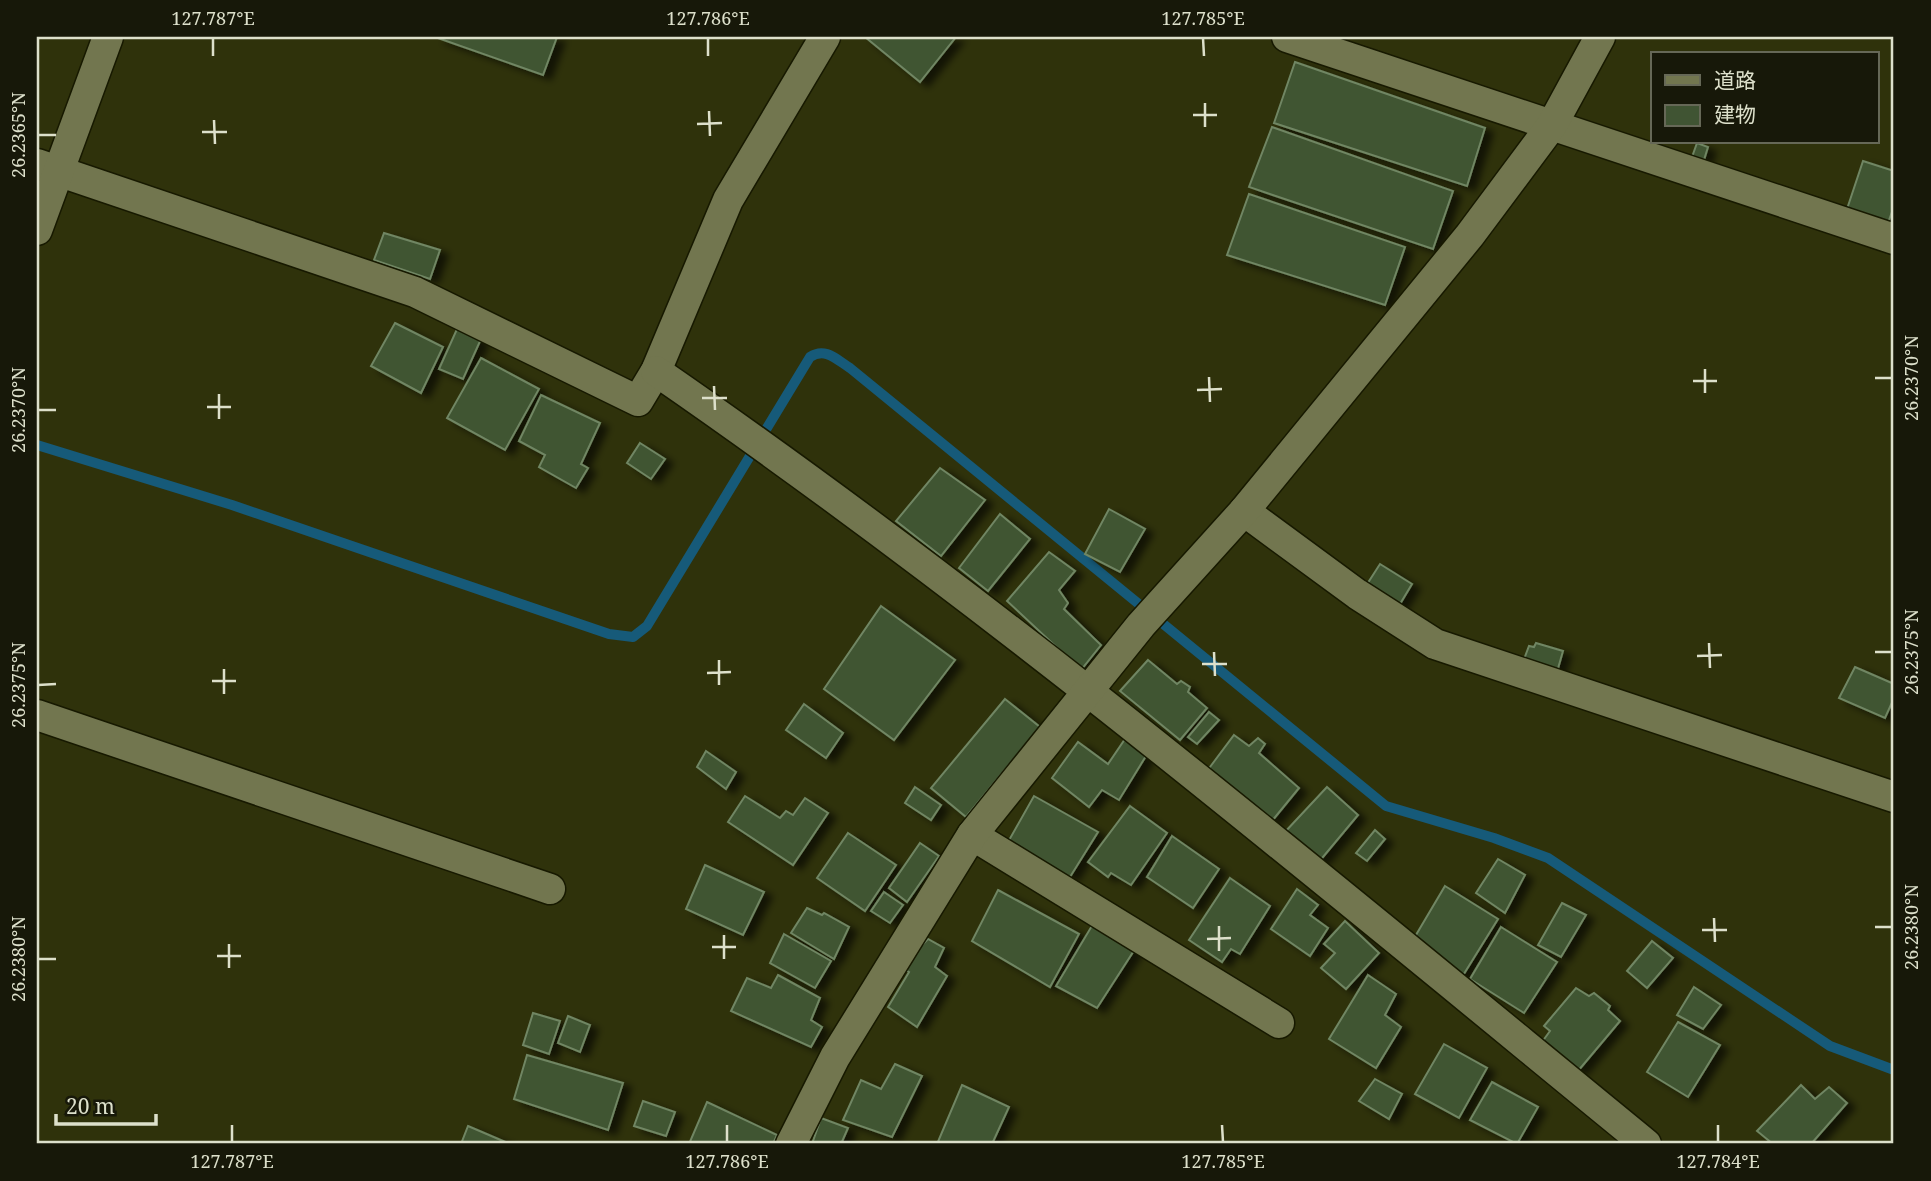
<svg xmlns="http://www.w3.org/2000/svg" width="1931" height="1181" viewBox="0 0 1931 1181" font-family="'Noto Serif','Noto Sans JP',serif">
	<defs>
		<filter id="shadow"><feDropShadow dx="8" dy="4.5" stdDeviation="3.5" flood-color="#0009"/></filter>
	</defs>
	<rect width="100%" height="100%" fill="#2f320b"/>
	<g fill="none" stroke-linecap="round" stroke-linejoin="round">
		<path stroke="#165a79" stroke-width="10" d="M37,445L232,505L609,634L633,637L647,626L810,357C825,347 836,359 850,368L1386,806L1494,838L1548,858L1830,1046L1894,1070"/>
	</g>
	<g fill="#405433" stroke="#708663" stroke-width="2" filter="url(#shadow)">
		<polygon points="435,37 557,37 543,75"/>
		<polygon points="865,37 956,37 920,82"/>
		<polygon points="1295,62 1485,128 1467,186 1274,123"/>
		<polygon points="1272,127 1453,191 1433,249 1249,187"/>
		<polygon points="1697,143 1708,147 1704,160 1692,157"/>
		<polygon points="1863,161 1894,171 1894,206 1888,223 1847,209"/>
		<polygon points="1249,194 1405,247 1385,305 1227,255"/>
		<polygon points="384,233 440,250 430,279 374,260"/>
		<polygon points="395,323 443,347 421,393 371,366"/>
		<polygon points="457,329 481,339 463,379 439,369"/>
		<polygon points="481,358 539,389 505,450 447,418"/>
		<polygon points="541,395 600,423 581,464 588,468 576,488 539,467 545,455 519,441"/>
		<polygon points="640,443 665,459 651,479 627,463"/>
		<polygon points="940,468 985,500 941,556 896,521"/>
		<polygon points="1109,509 1145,529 1120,572 1085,554"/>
		<polygon points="1000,514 1030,539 988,591 959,568"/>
		<polygon points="1049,552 1075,571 1059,590 1068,603 1064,609 1101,645 1081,670 1007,601"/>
		<polygon points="1380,564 1412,584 1397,609 1364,589"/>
		<polygon points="881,606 955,660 894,740 824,689"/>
		<polygon points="1536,643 1563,651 1557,672 1523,662 1529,646 1534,647"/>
		<polygon points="1148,660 1177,684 1181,681 1190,687 1188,692 1207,708 1180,740 1120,691"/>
		<polygon points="1855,667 1894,684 1894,698 1885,718 1839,698"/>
		<polygon points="1005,699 1040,727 966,817 931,788"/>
		<polygon points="804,704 843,733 826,758 786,730"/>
		<polygon points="1209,712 1219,720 1197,744 1188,737"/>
		<polygon points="1234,735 1249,746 1258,738 1265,744 1259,753 1299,788 1272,821 1207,771"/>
		<polygon points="1125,739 1146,756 1119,800 1102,790 1089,807 1052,778 1078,742 1108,764"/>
		<polygon points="706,751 736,772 726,789 697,767"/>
		<polygon points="915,787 941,805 931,820 905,803"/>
		<polygon points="1327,787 1358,815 1318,863 1284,833"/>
		<polygon points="745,796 780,818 786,811 793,815 805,798 828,813 793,865 728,822"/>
		<polygon points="1034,796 1098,832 1070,877 1008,842"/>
		<polygon points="1130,806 1167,833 1131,885 1111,873 1108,877 1088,862"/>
		<polygon points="1375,830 1385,839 1367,861 1356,853"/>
		<polygon points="848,833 896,865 865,911 817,878"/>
		<polygon points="1172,836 1219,869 1193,908 1147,877"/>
		<polygon points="920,843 939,856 907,902 889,888"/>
		<polygon points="1498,859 1525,875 1505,913 1476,893"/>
		<polygon points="705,865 764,892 743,935 686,909"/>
		<polygon points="1230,878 1270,906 1240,954 1231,949 1222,962 1189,940"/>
		<polygon points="1445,886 1498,919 1462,977 1413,940"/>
		<polygon points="1297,889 1318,905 1310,915 1328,928 1310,956 1271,929"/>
		<polygon points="998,890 1079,934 1050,987 972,941"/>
		<polygon points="884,892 903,905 890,923 871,911"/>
		<polygon points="1562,903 1586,915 1561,957 1538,945"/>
		<polygon points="807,908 822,915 824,913 849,927 834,959 791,933"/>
		<polygon points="1345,921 1379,953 1346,989 1321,968 1335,953 1324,944"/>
		<polygon points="1093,924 1135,949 1097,1008 1056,986"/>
		<polygon points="1501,927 1557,962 1524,1013 1470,979"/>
		<polygon points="784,934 831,961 815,988 770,963"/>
		<polygon points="918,939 923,944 928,939 944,948 935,967 947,976 917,1027 888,1007 909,972 900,967"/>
		<polygon points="1652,941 1673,958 1647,988 1627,971"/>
		<polygon points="778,975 820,998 811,1020 822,1027 811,1047 731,1011 747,978 771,988"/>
		<polygon points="1368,975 1396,994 1385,1015 1401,1027 1376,1068 1329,1039"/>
		<polygon points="1694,987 1721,1005 1703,1029 1677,1015"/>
		<polygon points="1576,988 1589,996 1594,993 1610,1006 1608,1010 1620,1021 1578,1071 1542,1042 1550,1031 1544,1026"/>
		<polygon points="533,1013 560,1021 549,1054 523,1045"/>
		<polygon points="568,1016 590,1025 580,1052 558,1043"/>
		<polygon points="1678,1022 1720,1045 1688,1097 1647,1072"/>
		<polygon points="1444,1044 1487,1068 1459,1118 1415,1094"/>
		<polygon points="527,1055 623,1083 608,1130 514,1099"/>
		<polygon points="895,1064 922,1076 892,1137 843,1120 861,1080 881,1089"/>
		<polygon points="1375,1079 1402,1094 1389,1119 1359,1101"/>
		<polygon points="1492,1082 1538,1107 1517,1144 1470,1120"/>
		<polygon points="962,1085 1009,1107 992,1144 937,1144"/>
		<polygon points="1801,1085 1815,1099 1829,1087 1847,1103 1811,1144 1773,1144 1757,1131"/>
		<polygon points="643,1101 675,1112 666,1136 634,1126"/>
		<polygon points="707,1102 777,1135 773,1144 689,1144"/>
		<polygon points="821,1118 848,1128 841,1144 812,1144"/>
		<polygon points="468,1126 510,1144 461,1144"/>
	</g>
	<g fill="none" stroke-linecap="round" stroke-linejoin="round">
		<defs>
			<g id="street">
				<polyline points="1287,37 1894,239"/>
				<polyline points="37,164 415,292 638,401 656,371 728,200 825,37"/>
				<polyline points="37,230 108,37"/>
				<path d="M656,371C1001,609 1322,879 1646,1144"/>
				<polyline points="1244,511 1357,594 1435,644 1894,797"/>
				<polyline points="37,715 550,889"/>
				<polyline points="972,835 1279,1023"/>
				<polyline points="791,1144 835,1057 972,835 1141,625 1244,511 1470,235 1552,125 1600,37"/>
			</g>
		</defs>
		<use href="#street" stroke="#171900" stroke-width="33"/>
		<use href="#street" stroke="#72764f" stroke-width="30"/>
	</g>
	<path fill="none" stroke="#dde0cb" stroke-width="2.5" d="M213,38V56M708,38V56M1203,38L1204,56M1205,103V127M709,111L710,136M1193,115H1217M214,120L215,144M697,124L722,123M202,132H227M38,135H56M1705,369V393M1209,377L1210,402M1875,378H1892M1693,381H1717M714,386L715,410M1197,390L1222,389M219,394V419M702,398H727M207,407H231M38,410H56M1709,643L1710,668M1214,652L1215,676M1875,652H1892M1697,656L1722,655M719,660V685M1202,664H1227M224,669V694M707,673L731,672M212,681H236M38,685L56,684M1714,918L1715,942M1219,926V951M1875,927H1892M1702,930H1727M724,935V959M1207,939L1231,938M229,944V968M712,947H736M217,956H241M38,959H56M232,1125V1142M727,1125V1142M1222,1125L1223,1142M1718,1125V1142"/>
	<rect width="1931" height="1181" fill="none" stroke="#171809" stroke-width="77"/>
	<rect x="1651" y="52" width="228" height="91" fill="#171809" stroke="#666857" stroke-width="2"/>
	<rect x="1665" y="75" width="35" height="10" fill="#72764f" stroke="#666857" stroke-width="2"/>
	<text x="1714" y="88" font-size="21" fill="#dde0cb">道路</text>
	<rect x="1665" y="105" width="35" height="21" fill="#405433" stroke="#666857" stroke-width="2"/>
	<text x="1714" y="122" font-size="21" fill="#dde0cb">建物</text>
	<path d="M56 1114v10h100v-10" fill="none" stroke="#dde0cb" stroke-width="3.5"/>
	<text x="66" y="1114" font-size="21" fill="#dde0cb" stroke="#171809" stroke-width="5" paint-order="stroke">20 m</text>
	<rect x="38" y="38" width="1854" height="1104" fill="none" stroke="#dde0cb" stroke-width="2.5"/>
	<g font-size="18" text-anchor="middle" fill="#dde0cb">
		<text x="213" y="25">127.787°E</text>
		<text x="708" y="25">127.786°E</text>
		<text x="1203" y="25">127.785°E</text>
		<text transform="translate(19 135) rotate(-90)" y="6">26.2365°N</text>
		<text transform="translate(1912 378) rotate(-90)" y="6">26.2370°N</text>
		<text transform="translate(19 410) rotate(-90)" y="6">26.2370°N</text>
		<text transform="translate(1912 652) rotate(-90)" y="6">26.2375°N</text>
		<text transform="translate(19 685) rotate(-90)" y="6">26.2375°N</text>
		<text transform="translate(1912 927) rotate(-90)" y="6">26.2380°N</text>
		<text transform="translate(19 959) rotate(-90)" y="6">26.2380°N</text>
		<text x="232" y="1168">127.787°E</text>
		<text x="727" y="1168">127.786°E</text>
		<text x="1223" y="1168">127.785°E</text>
		<text x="1718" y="1168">127.784°E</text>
	</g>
</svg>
